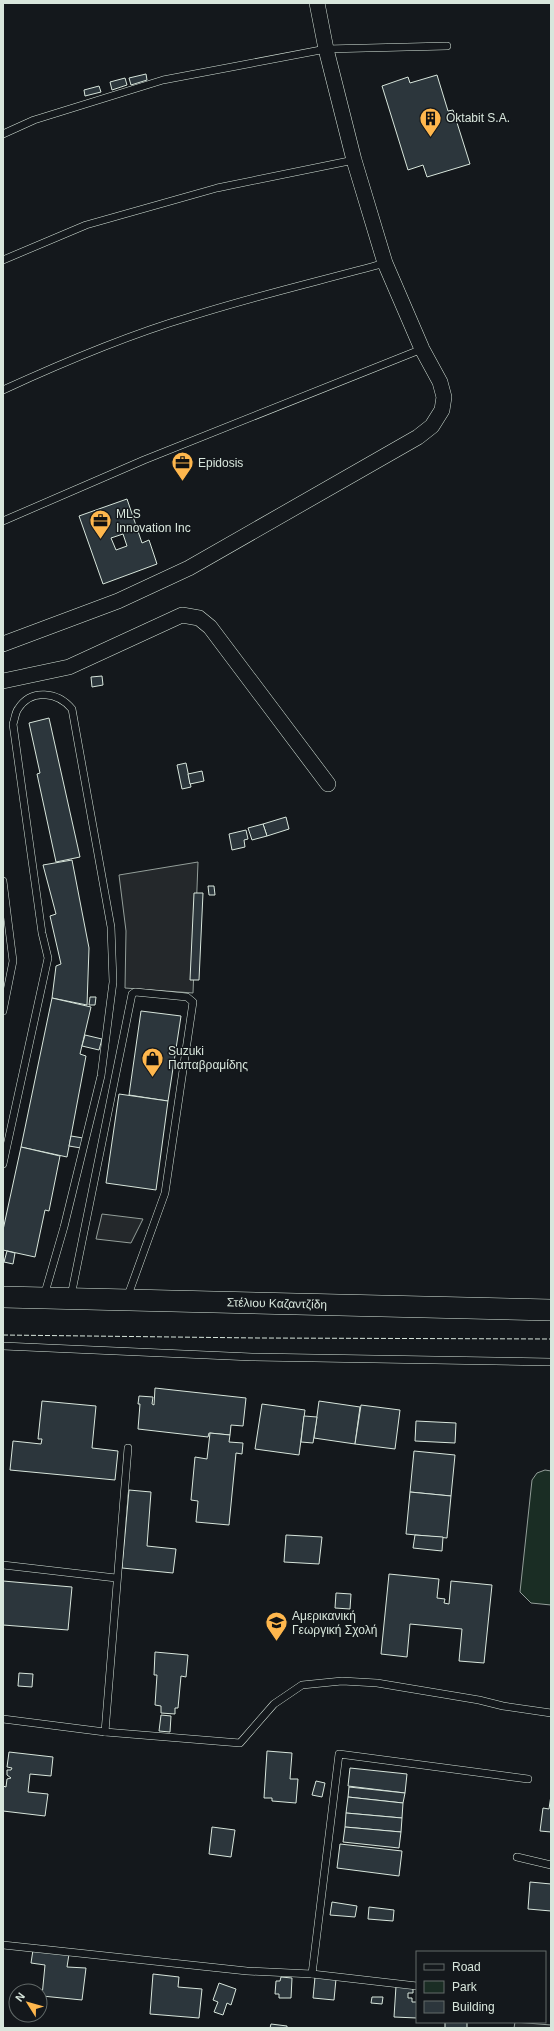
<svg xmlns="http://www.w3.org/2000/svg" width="554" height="2031" viewBox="0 0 554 2031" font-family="Arial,sans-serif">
	<rect width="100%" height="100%" fill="#14181c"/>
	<polygon fill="#1a2d24" stroke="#939e99" points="545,1470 551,1471 551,1605 531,1603 520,1592 532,1480 537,1473"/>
	<g fill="#24282b" stroke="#939e99">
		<polygon points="198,862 193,993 125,988 126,931 119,875"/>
		<polygon points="102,1214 143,1219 131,1243 96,1239"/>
		<polygon points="515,2022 551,2025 551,2028 514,2028"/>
	</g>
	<g fill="#2c363c" stroke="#d8e6dc" fill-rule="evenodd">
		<polygon points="146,74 147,80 131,85 129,78"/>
		<polygon points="437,75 448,111 453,110 470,164 427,177 423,165 408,170 382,86 408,77 410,83"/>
		<polygon points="125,78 127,85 112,90 110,82"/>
		<polygon points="99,86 101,92 85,96 84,90"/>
		<path d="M127,499L142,543L149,540L157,564L103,584L79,516ZM123,534L127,546L116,550L111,538Z"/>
		<polygon points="102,676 103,685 92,687 91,677"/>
		<polygon points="49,718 80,857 56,862 37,774 40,773 29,723"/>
		<polygon points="186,763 191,787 182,789 177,765"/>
		<polygon points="202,771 204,781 190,784 188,774"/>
		<polygon points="286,817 289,829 267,836 263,824"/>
		<polygon points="263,824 267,836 252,840 248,828"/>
		<polygon points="246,830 248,839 244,840 245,847 232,850 229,834"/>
		<polygon points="72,860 89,948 87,1005 52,998 56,966 61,964 50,916 56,914 43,865"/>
		<polygon points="208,886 214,886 215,895 209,895"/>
		<polygon points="194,893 203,893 199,980 190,980"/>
		<polygon points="90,997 96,997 95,1005 89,1005"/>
		<polygon points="52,998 91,1007 80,1054 86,1056 67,1157 21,1147"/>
		<polygon points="141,1011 181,1016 168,1101 129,1095"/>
		<polygon points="85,1035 102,1039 99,1050 82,1046"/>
		<polygon points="119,1094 168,1101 156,1190 106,1183"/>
		<polygon points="71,1136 83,1138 81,1148 69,1146"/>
		<polygon points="21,1147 60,1156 49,1211 45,1210 35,1257 3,1250 3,1230"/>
		<polygon points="7,1251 15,1253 13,1264 4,1262"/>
		<polygon points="155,1388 246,1398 243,1426 231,1425 230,1435 209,1433 208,1437 138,1429 140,1404 138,1404 139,1396 153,1397 152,1404 154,1405"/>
		<polygon points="42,1401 96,1406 92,1448 118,1451 115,1480 10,1470 13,1441 41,1444 42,1439 38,1439"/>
		<polygon points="319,1401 360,1407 355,1444 314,1438"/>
		<polygon points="262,1404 305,1410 299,1455 255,1449"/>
		<polygon points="361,1405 400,1410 395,1449 355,1444"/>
		<polygon points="304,1416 317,1417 313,1443 301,1442"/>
		<polygon points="416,1421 456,1423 455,1443 415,1441"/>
		<polygon points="210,1433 230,1435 229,1442 243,1443 242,1454 236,1453 229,1525 196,1522 198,1501 191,1500 195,1457 207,1459"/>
		<polygon points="414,1451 455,1455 451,1496 410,1492"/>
		<polygon points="129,1490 151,1492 147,1546 176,1549 173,1573 122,1568"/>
		<polygon points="410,1492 451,1496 447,1538 406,1534"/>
		<polygon points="286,1535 322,1537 319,1564 284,1562"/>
		<polygon points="415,1535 443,1537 442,1551 413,1548"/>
		<polygon points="389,1574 439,1579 437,1598 445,1599 444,1603 449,1604 451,1581 492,1585 484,1663 459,1661 462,1629 410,1624 407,1657 381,1654"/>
		<polygon points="3,1581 72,1587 68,1630 3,1625"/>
		<polygon points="336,1593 351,1594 350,1609 335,1608"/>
		<polygon points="155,1652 188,1655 186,1677 181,1676 178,1708 175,1708 175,1714 161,1713 161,1706 155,1705 157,1675 154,1675"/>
		<polygon points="19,1673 33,1674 32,1687 18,1686"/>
		<polygon points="161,1715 171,1716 170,1732 159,1731"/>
		<polygon points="267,1751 292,1753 290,1779 298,1779 296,1803 272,1801 272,1798 264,1798"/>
		<polygon points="9,1752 53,1757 51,1776 30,1774 28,1792 48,1794 45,1816 3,1811 3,1786 6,1787 7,1779 11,1778 7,1775 7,1770 11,1770 12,1768 7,1767"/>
		<polygon points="350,1768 407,1774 405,1793 348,1786"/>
		<polygon points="316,1781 325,1783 322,1797 312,1795"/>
		<polygon points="349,1787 405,1793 403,1803 348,1797"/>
		<polygon points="551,1795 551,1832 540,1831 543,1808 549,1809"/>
		<polygon points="348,1797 403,1803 402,1818 346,1813"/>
		<polygon points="346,1813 402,1818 401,1832 345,1827"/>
		<polygon points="212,1827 235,1830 231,1857 209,1854"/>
		<polygon points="345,1827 401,1832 399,1848 343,1842"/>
		<polygon points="340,1844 402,1851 399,1876 337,1868"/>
		<polygon points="530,1882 551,1884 551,1911 528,1909"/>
		<polygon points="332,1902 357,1906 355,1917 330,1915"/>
		<polygon points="369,1907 394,1910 393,1921 368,1919"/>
		<polygon points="33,1950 69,1954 67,1967 86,1968 82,2000 42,1996 45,1965 31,1963"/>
		<polygon points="153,1974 179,1977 178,1987 202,1989 199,2018 150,2014"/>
		<polygon points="281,1977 292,1978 291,1998 279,1998 279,1994 275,1994 276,1981 280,1981"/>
		<polygon points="315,1977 336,1979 334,2000 313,1998"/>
		<polygon points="219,1983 236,1989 231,2005 227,2003 223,2015 214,2012 218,2002 213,2000"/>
		<polygon points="396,1986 413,1988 413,1993 408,1993 408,1998 412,1998 412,2002 417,2002 417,2018 394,2017"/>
		<polygon points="372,1997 383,1997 382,2004 371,2003"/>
		<rect x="445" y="2022" width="22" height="6"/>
		<polygon points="271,2024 287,2026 287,2028 270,2028"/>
	</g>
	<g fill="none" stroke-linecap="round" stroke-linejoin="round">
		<defs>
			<g id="service">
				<polyline points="3,134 34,120 163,80 326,49 447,46"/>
				<polyline points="3,260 86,225 217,188 354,160"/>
				<path d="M3,390C64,362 125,336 189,317C254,296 320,281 385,263"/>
				<polyline points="3,521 144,460 422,349"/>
				<polyline points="3,881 13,961 3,1011"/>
				<path d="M3,1164L48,958L42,933L13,724C15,719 15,713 18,709C31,688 58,692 72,709L111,927L113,982L101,1076L64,1227L44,1296"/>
				<polyline points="71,1296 132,994 135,992 187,997 193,1002 165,1193 127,1298"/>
				<polyline points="3,1346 252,1357 551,1362"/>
				<polyline points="3,1565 116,1578"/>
				<polyline points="3,1719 105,1732 240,1743 274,1704 302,1685 342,1681 377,1683 479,1700 503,1706 551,1713"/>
				<polyline points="105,1732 128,1448"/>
				<polyline points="517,1857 551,1865"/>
				<polyline points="3,1945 247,1971 312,1974 417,1986"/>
				<polyline points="312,1974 339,1754 528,1779"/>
			</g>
			<g id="minor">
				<polyline points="3,644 118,601 189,568 418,437 432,426 442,410 444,397 440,382 422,349 385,263 354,160 326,49 317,3"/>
				<polyline points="3,681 69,667 182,615 199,618 210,627 328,784"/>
			</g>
			<g id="secondary">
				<path id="s1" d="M3,1297L551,1310"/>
			</g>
		</defs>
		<use href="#service" stroke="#d8e6dc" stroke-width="8"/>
		<use href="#minor" stroke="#d8e6dc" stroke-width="16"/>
		<use href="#secondary" stroke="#d8e6dc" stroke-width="22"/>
		<use href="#service" stroke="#14181c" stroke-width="7"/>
		<use href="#minor" stroke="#14181c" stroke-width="15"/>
		<use href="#secondary" stroke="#14181c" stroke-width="21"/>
		<polyline stroke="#d8e6dc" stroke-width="1" stroke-dasharray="5 2" stroke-linecap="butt" points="3,1335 258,1338 551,1339"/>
	</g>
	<defs>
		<symbol id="building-pin" viewBox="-11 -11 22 30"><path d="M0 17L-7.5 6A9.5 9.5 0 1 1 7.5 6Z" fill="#ffb74d" stroke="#14181c"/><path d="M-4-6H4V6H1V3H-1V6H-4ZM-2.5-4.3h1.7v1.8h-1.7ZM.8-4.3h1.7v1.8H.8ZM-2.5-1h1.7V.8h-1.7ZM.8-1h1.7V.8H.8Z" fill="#111"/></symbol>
		<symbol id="office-pin" viewBox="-11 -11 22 30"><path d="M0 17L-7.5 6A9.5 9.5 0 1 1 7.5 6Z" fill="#ffb74d" stroke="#14181c"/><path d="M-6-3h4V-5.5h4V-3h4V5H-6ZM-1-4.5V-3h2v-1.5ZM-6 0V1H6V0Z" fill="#111"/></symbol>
		<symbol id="shop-pin" viewBox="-11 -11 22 30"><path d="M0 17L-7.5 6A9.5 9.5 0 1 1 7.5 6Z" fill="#ffb74d" stroke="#14181c"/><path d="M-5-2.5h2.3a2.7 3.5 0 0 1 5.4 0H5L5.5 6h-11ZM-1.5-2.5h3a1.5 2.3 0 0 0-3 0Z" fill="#111"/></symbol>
		<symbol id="university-pin" viewBox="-11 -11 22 30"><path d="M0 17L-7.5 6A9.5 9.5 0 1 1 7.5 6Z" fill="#ffb74d" stroke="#14181c"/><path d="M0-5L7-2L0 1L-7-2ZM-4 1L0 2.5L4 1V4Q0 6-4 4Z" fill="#111"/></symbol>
	</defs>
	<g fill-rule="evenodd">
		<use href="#building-pin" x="418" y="106" width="25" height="34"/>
		<use href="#office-pin" x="170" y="450" width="25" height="34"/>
		<use href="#office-pin" x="88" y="508" width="25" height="34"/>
		<use href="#shop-pin" x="140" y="1046" width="25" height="34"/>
		<use href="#university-pin" x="264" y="1610" width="25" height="34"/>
	</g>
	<g text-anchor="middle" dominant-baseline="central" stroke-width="3" stroke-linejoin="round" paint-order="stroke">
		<g font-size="12" fill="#d8e6dc" stroke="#14181c" text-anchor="start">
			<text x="446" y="118">Oktabit S.A.</text>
			<text x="198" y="463">Epidosis</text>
			<text x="116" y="514">MLS<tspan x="116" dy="14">Innovation Inc</tspan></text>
			<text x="168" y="1051">Suzuki<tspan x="168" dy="14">Παπαβραμίδης</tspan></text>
			<text x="292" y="1616">Αμερικανική<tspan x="292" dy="14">Γεωργική Σχολή</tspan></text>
		</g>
		<g font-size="12" fill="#d8e6dc" stroke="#14181c">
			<text stroke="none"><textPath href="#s1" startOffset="274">Στέλιου Καζαντζίδη</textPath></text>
		</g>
	</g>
	<rect width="554" height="2031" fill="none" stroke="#d8e6dc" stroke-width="8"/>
	<rect x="416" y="1951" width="130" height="72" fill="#14181c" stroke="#626a69"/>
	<rect x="424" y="1964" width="20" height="6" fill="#14181c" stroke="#626a69"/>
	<text x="452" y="1971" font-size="12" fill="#d8e6dc">Road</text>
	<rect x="424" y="1981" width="20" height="12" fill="#1a2d24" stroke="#626a69"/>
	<text x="452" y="1991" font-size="12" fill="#d8e6dc">Park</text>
	<rect x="424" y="2001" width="20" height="12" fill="#2c363c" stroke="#626a69"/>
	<text x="452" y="2011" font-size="12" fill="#d8e6dc">Building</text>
	<g transform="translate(28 2003) rotate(307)"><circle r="19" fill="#14181c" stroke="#626a69"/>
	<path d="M0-3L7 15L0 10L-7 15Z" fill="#ffb74d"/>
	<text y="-6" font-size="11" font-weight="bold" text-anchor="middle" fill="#d8e6dc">N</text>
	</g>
</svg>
